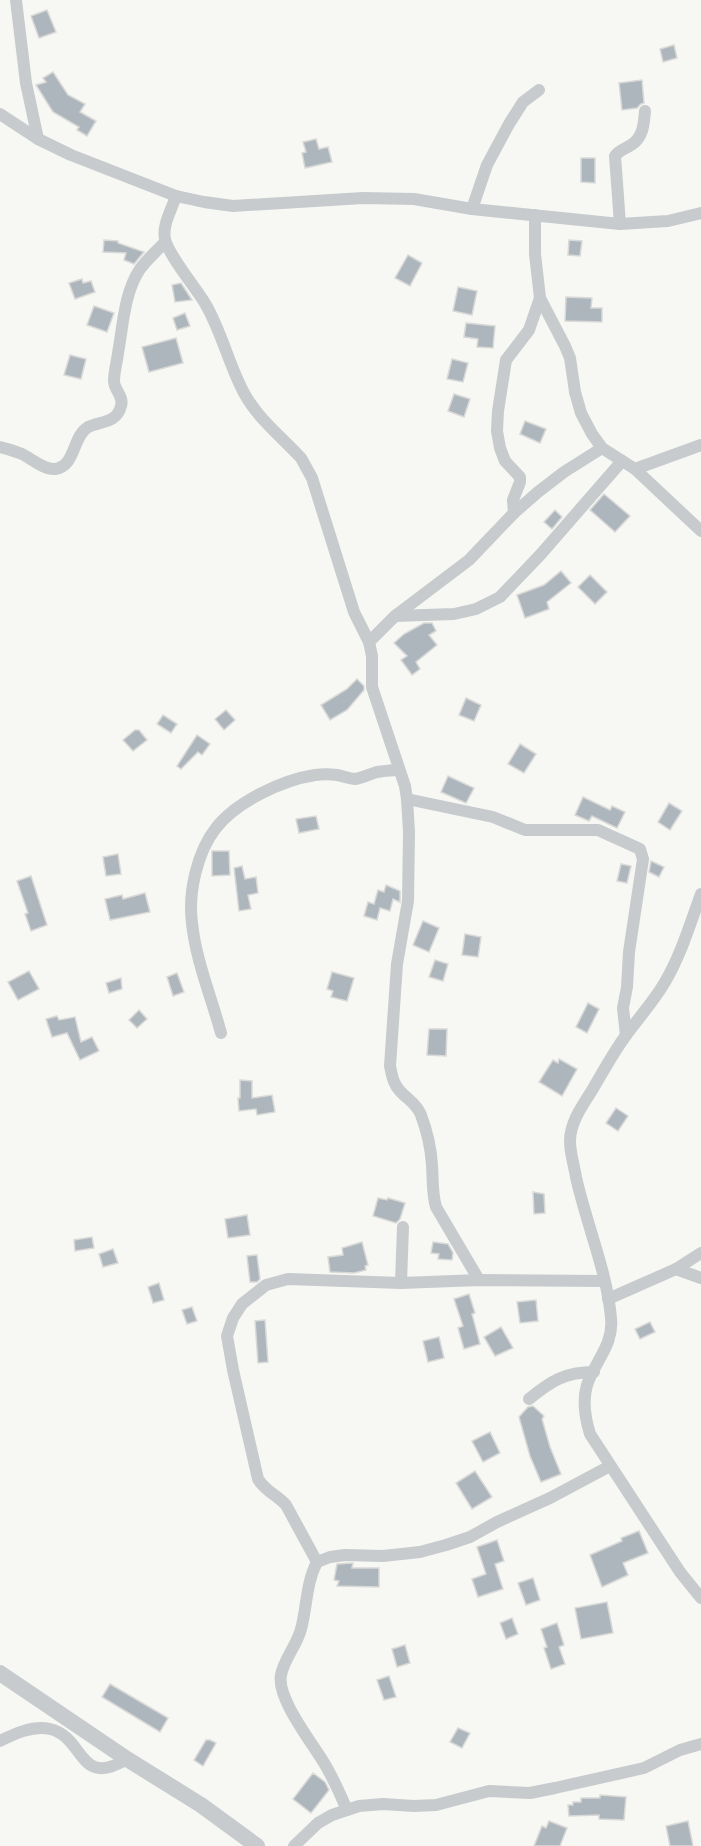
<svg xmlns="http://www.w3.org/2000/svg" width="701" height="1846" viewBox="0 0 701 1846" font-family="'Fira Sans Condensed',sans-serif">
	<rect width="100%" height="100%" fill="#f7f8f4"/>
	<g fill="#aeb6bd" stroke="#d9d9d7" stroke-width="1.5">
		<polygon points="47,10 56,32 39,38 31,16"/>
		<polygon points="674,45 677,58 663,62 660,49"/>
		<polygon points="53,72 68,95 85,104 80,112 96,121 87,136 77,130 79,127 53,112 36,85 46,82 43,78"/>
		<polygon points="642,80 644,103 641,104 637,108 622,110 619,83"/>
		<polygon points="316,139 319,149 328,147 332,162 305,168 302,153 306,152 303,142"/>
		<polygon points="581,158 595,158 595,183 581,182"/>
		<polygon points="104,240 118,241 118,243 144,252 134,264 124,260 126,253 103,252"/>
		<polygon points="569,240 582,241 580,256 568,255"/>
		<polygon points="408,255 422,263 410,286 395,278"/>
		<polygon points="82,279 83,283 91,281 95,292 75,299 69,283"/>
		<polygon points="181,283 192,300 175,302 172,285"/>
		<polygon points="458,287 477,291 472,315 453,311"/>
		<polygon points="566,297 592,298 591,308 602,308 602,322 565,321"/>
		<polygon points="94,306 114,313 107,332 87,325"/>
		<polygon points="185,313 190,326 177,330 173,318"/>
		<polygon points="466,323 495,326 493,348 477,347 478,339 464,337"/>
		<polygon points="176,338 183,363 149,372 142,347"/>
		<polygon points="70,355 86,359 81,379 64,375"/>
		<polygon points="452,359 468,363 463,382 447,379"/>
		<polygon points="454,394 470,399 464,417 448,411"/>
		<polygon points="525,421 546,429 540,443 520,434"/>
		<polygon points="604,494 630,516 615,532 590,510"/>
		<polygon points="555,510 562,517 552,529 544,522"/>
		<polygon points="561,571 571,583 547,602 549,609 525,618 517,595 544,585"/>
		<polygon points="590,575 607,592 595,604 578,587"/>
		<polygon points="424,623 432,623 436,631 429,635 437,645 416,662 420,669 412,675 401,660 407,656 394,643 404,634"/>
		<polygon points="357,679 364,686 364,690 347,710 330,720 321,705 347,689"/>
		<polygon points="466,698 481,705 474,721 459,715"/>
		<polygon points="226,710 235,720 224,730 215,719"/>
		<polygon points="163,715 177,724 171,733 157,724"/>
		<polygon points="135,730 139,730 147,740 133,751 123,740"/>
		<polygon points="197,735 210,744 202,755 198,752 181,769 177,766"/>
		<polygon points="520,744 536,754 524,773 508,764"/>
		<polygon points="448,776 474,788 466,803 441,792"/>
		<polygon points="583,797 610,810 612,806 625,812 617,828 592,816 589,821 575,815"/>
		<polygon points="669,803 682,811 670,830 658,822"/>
		<polygon points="316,816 319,829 299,833 296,819"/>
		<polygon points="212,851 229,851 230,875 212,876"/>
		<polygon points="118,854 121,874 106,876 103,857"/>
		<polygon points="651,861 664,867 659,877 649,872"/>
		<polygon points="621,864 631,866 627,883 617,881"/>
		<polygon points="242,866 245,879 256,877 258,893 248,895 251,909 239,911 234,868"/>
		<polygon points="31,876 47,925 31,931 25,914 28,913 17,881"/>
		<polygon points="386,885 400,891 400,902 393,899 390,911 380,908 377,920 364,916 368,902 374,904 378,890 384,892"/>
		<polygon points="145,893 150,912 110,920 105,899 122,895 123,899"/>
		<polygon points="423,921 439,928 429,952 413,945"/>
		<polygon points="465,934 481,937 478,957 462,955"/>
		<polygon points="435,960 448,964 443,981 429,977"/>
		<polygon points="29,971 39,989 18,1000 8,982"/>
		<polygon points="332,972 354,978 347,1001 331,997 333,991 327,989"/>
		<polygon points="177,973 184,992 173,996 167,977"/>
		<polygon points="121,978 122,989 109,993 106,983"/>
		<polygon points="588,1003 599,1009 587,1033 576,1027"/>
		<polygon points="139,1010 147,1019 137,1028 129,1020"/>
		<polygon points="57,1016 59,1020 75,1017 81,1042 92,1037 99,1051 80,1060 67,1033 52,1037 46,1019"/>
		<polygon points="429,1029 447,1029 446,1056 427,1055"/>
		<polygon points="559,1059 577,1069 562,1096 539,1082 553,1060 558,1063"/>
		<polygon points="240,1080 252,1081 252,1098 272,1095 275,1112 257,1115 256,1109 239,1111 238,1098 240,1098"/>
		<polygon points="616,1108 628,1116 618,1131 606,1123"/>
		<polygon points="533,1192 544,1194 545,1213 534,1214"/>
		<polygon points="378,1198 387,1200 388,1198 405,1203 400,1219 396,1223 373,1216"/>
		<polygon points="247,1215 250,1235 228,1238 225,1219"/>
		<polygon points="92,1237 94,1248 75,1251 74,1240"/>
		<polygon points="362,1242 368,1265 365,1266 366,1270 354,1273 330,1272 328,1257 343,1255 342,1248"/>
		<polygon points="433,1242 448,1244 453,1253 452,1260 438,1259 439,1254 431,1253"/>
		<polygon points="113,1249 118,1263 103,1267 99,1254"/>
		<polygon points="257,1255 260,1279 257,1282 250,1282 247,1256"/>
		<polygon points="159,1283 164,1300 153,1303 148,1287"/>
		<polygon points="469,1294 475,1313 472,1314 480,1344 464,1349 458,1328 463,1326 454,1299"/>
		<polygon points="536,1300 538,1321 520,1323 517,1302"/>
		<polygon points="192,1307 197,1321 187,1324 182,1310"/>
		<polygon points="265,1320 268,1362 258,1363 255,1321"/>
		<polygon points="650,1322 655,1332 640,1339 635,1329"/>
		<polygon points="501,1327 513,1348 495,1356 484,1337"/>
		<polygon points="439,1337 444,1358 428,1362 423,1341"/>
		<polygon points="533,1406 544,1416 542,1419 550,1447 561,1474 541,1482 530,1456 519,1417 528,1407"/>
		<polygon points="490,1432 500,1453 483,1462 472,1441"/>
		<polygon points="475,1471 492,1497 472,1509 456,1483"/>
		<polygon points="639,1531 648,1553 623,1563 628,1575 602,1587 590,1555 622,1541 621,1538"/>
		<polygon points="497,1540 504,1561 495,1564 503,1589 478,1597 472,1579 486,1574 477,1547"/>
		<polygon points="353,1563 352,1568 379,1568 379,1587 337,1586 339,1581 334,1580 337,1564"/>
		<polygon points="533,1578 540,1600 526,1605 518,1583"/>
		<polygon points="607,1602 613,1633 581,1639 575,1608"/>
		<polygon points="512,1618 518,1634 506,1639 500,1623"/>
		<polygon points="557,1623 564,1645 559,1647 565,1664 551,1669 544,1648 547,1647 541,1629"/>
		<polygon points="405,1645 410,1663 397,1667 392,1649"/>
		<polygon points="389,1676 396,1697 384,1700 377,1680"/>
		<polygon points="110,1684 168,1718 160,1732 102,1697"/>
		<polygon points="458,1728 470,1733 462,1748 450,1742"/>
		<polygon points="206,1740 210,1740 216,1743 203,1766 194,1760"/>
		<polygon points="313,1773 325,1782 329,1790 311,1813 293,1799"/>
		<polygon points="600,1795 626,1797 624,1820 599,1819 599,1815 569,1816 568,1805 573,1805 573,1802 581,1802 581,1798 600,1798"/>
		<polygon points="549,1821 567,1828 560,1846 534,1846 542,1826 546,1828"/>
		<polygon points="688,1821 693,1846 670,1846 666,1826"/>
	</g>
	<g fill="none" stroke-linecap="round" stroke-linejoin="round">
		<g stroke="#c7cbce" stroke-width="12">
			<polyline points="16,0 26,83 38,139"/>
			<polyline points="0,114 38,139 71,155 176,196 204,202 233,206 363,198 414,199 472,209 620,224 668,221 701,213"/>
			<path d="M176,196C172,209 162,225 165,239C168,255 197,289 206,305C222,333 229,365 244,393C258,419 282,437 301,458L312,478L354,612L369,642L372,656V687L405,786L407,799L409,832L408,901L397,964L390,1066C392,1075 393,1084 400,1091C407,1099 417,1104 421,1115C427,1131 431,1149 432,1165C433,1180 432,1193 436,1207L479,1280"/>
			<polyline points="472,209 487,165 509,124 523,102 539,90"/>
			<polyline points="535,215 535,254 540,298 565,346 570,358 575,392 581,413 592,434 602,448 635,469 701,531"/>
			<path d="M620,224L615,156C619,150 625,149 631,145C643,138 644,124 645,111"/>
			<path d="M0,447C8,449 15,451 22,454C32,459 44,470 55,469C76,466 72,437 88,427C101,421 117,423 121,406C124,396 114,390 114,381C114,372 117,362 118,353C123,326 124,293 140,269C147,259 157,251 165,242"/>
			<polyline points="635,469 701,445"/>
			<polyline points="514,513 513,500 520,482 520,477 505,461 500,448 497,431 498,411 506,360 529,330 540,298"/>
			<polyline points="395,616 454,614 476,609 500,597 541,554 622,461"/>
			<polyline points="369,642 395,616 469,560 514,513 538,492 564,472 602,448"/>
			<polyline points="407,799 493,817 525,830 598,830 640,849 643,859 629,952 627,987 623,1008 626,1035"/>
			<path d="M701,894C690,924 681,955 665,982C654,1001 640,1016 627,1034C614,1051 603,1072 591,1092C582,1106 570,1123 570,1141C570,1153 574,1165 576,1177C586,1223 607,1271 611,1318C614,1345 595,1361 587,1385C582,1402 585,1418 590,1434L680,1572L701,1598"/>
			<path d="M221,1033C211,996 196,961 192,923C188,893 197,852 216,828C236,802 282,780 315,775C322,774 330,774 337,775C343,776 349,779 355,779C362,778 370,774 377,772C384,771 392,770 399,770"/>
			<polyline points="676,1269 701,1278"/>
			<polyline points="401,1283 403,1227"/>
			<polyline points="608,1299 676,1269 701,1253"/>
			<path d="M529,1399C551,1381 565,1372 594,1372"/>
			<path d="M317,1562L286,1505C277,1495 265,1491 258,1479L233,1370L227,1336L233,1318L242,1304L266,1285L288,1279L401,1283L479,1280L604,1281"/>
			<path d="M0,1741C14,1734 33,1725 50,1729C85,1737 78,1789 127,1759"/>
			<path d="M347,1810C341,1796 335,1782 327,1768C315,1746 276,1699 281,1675C284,1659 297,1645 301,1629C307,1607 306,1583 317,1562L330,1557L345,1555L383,1556L420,1552L446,1545L470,1537L497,1522L550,1498L610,1466"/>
			<polyline points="294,1846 318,1823 332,1815 359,1806 383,1804 414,1806 436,1805 489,1791 530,1793 555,1788 644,1768 680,1750 701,1744"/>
		</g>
		<polyline stroke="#c7cbce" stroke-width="16" points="0,1673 127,1759 201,1805 257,1846"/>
	</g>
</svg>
